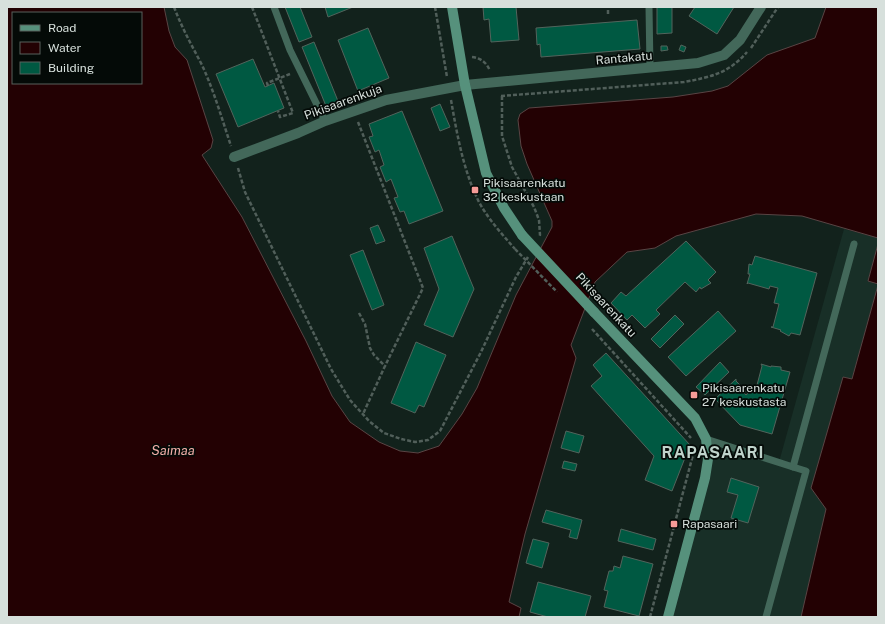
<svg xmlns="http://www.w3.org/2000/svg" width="885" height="624" viewBox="0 0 885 624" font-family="'Public Sans',sans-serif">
	<rect width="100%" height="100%" fill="#12221c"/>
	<polygon fill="#182f27" points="844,229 878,238 878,244 868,281 878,285 852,379 843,377 814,479 826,509 801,617 668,617 705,478 706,439 779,462"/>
	<g fill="#230103" stroke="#594444" fill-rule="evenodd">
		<path d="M7,7H164L169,31L175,47L187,60L213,140L211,148L202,155L242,217L306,341L332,396L350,422L379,442L400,451L418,453L439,446L462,414L477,388L516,295L552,227V221L527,164L521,146L518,120L520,114L529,108L673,97L712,91L728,86L767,55L815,38L826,7H878V238L802,216L756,214L676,236L655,248L627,252L595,282L571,345L576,358L525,534L509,602L521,608L519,617H7ZM13,13H141V83H13Z"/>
		<polygon points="878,244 878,284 868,281"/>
		<polygon points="878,285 878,617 801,617 826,509 811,488 843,377 852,379"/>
	</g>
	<g fill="#005942" stroke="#52645c">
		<polygon points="285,7 300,7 312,37 299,42"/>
		<polygon points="325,7 353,7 328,17"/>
		<polygon points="483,7 516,7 519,40 491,42 489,19 484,20"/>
		<polygon points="657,7 672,7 672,33 657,34"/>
		<polygon points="695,7 734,7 717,34 689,16"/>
		<polygon points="637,20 640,49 541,57 540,44 537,45 536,28"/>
		<polygon points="368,28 389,78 358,91 338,40"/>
		<polygon points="314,42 338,101 326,106 302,47"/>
		<polygon points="681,45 686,47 684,52 679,50"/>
		<polygon points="661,46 667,46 668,50 661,51"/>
		<polygon points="253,59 265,87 274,83 284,108 238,127 216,74"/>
		<polygon points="440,104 450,127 440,131 431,108"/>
		<polygon points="402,111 443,211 409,224 404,211 400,212 394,198 398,197 391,179 386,182 380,167 384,165 379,150 375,152 369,137 373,136 369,124"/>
		<polygon points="378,225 385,241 376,244 370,228"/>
		<polygon points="452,236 474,289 453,337 424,325 439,289 424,248"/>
		<polygon points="686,241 716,272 708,280 711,283 701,289 700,287 696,292 685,282 656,310 660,314 645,328 632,315 627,320 611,303 621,292 626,296"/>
		<polygon points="363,250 384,305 372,310 350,255"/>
		<polygon points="755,256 817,273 800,335 791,333 789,336 780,331 781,330 771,327 773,327 779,304 774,303 778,288 770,286 769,289 748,283 747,284 750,274 748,274 749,264 752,265"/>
		<polygon points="718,311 736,331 686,376 668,357"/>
		<polygon points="675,315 684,324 660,348 651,339"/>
		<polygon points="416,342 446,355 424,407 419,405 415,413 391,403"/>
		<polygon points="606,353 690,445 672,491 645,480 654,456 591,386 602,376 593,365"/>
		<polygon points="720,362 729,372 705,395 696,387"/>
		<polygon points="761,364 771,367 771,366 781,367 781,370 790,372 772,434 740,425 715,399 736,379 736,381 746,391 744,393 746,395 757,385 762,366"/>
		<polygon points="566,431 584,436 579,453 561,448"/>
		<polygon points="564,461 577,464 575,471 562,468"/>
		<polygon points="731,478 759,487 748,523 731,518 738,495 727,492"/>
		<polygon points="546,510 582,520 577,539 569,537 571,530 542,522"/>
		<polygon points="621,529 656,539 653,550 618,541"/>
		<polygon points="533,539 549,543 542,568 526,563"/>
		<polygon points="623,556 653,564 639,616 604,607 608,591 604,590 609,571 613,571 614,566 620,568"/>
		<polygon points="538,582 591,596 585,617 548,617 530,612"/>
	</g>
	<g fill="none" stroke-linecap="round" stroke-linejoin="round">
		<g stroke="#515f5a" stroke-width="2.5" stroke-dasharray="4 2" stroke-linecap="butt">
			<path d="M174,7C182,28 192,46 202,65C214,91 222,119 231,146"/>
			<polyline points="252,7 293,113 280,117 278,111"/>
			<polyline points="435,7 447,77"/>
			<polyline points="608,14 608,7"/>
			<polyline points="751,48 778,7"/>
			<path d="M472,57C481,58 487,63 490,71"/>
			<polyline points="268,86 267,83 290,74"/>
			<path d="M501,96L684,82C711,77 729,73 747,52"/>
			<polyline points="502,96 502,136 512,167 534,207 539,220 540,235 539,237"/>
			<path d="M451,100C457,134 463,169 478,200C487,218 502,234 515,249"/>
			<polyline points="358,122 423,288 385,366"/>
			<polyline points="238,168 245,192 331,369 350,400 369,421 384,433 401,439 415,442 428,440 440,431 481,352 516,277 528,257"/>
			<polyline points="359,313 365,324 370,348 374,355 385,366 363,414"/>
			<polyline points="592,329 691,438"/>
			<polyline points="650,617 694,451"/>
		</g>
		<g stroke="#43685a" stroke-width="7">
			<polyline points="274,7 290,50 325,121"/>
			<polyline points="649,7 650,68"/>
			<polyline points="706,439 793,467"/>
			<polyline points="766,617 806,471 793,467 854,244"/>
		</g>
		<polyline stroke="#43685a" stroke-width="10" points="234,157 298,133 325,121 386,100 465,85 698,63 724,55 740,40 761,7"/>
		<g stroke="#56917c" stroke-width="10">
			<polyline points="452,7 465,85 486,173 504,208 522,235"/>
			<polyline points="594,312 695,418 706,439 708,459 705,478 668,617"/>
		</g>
		<polyline stroke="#515f5a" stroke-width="2.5" stroke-dasharray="4 2" stroke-linecap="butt" points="515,249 557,292"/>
		<polyline stroke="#56917c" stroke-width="10" points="522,235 594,312"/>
	</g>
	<g fill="#f59b97" stroke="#040a07" stroke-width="1.5">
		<rect x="471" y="186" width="8" height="8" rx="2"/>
		<rect x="690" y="391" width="8" height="8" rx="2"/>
		<rect x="670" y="520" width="8" height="8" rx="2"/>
	</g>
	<g text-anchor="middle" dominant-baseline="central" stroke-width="3.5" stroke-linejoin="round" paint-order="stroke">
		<g font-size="12" fill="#d7e0dc" stroke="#040a07">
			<text transform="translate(624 58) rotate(-5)">Rantakatu</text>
			<text transform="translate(343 102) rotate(-20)">Pikisaarenkuja</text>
			<text transform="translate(606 305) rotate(47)">Pikisaarenkatu</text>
		</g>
		<g font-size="12" fill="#d7e0dc" stroke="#040a07" text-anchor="start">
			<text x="483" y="183">Pikisaarenkatu<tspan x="483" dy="14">32 keskustaan</tspan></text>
			<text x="702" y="388">Pikisaarenkatu<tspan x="702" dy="14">27 keskustasta</tspan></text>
			<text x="682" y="524">Rapasaari</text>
		</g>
		<g font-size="13" font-style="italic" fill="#f2aea9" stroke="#040a07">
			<text x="173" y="450">Saimaa</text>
		</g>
		<g font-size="16" font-weight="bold" letter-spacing="1" fill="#bfd3cb" stroke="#040a07">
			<text x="713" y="452">RAPASAARI</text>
		</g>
	</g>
	<rect width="885" height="624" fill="none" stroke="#d7e0dc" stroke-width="16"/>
	<rect x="12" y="12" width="130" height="72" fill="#040a07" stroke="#58605c"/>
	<rect x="20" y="25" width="20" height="6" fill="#56917c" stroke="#58605c"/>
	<text x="48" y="32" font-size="12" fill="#d7e0dc">Road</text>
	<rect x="20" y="42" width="20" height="12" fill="#230103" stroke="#58605c"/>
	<text x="48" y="52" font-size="12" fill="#d7e0dc">Water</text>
	<rect x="20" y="62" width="20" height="12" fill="#005942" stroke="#58605c"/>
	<text x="48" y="72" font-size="12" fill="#d7e0dc">Building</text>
</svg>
